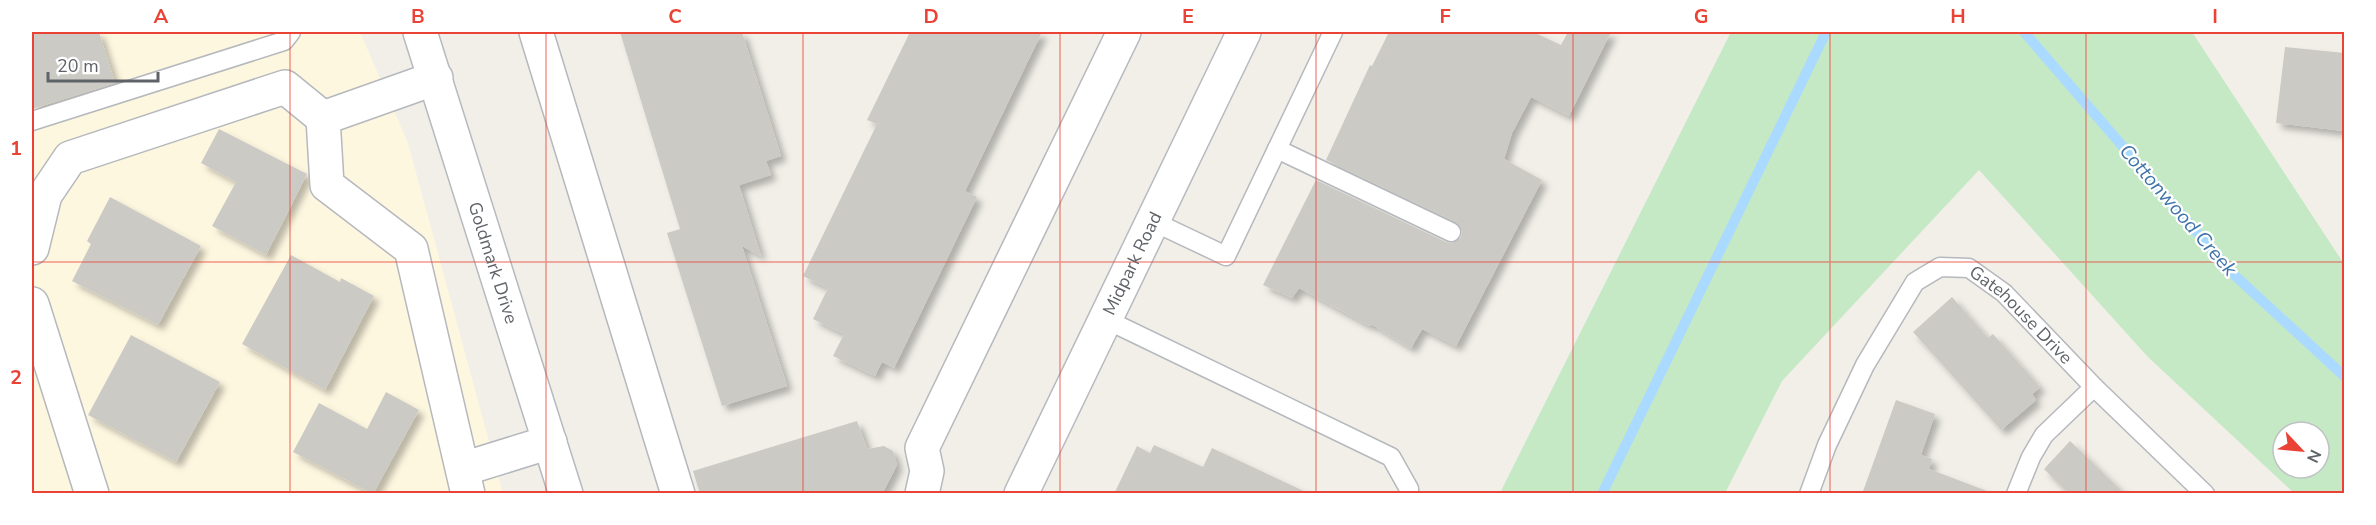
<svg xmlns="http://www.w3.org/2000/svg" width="2376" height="525" viewBox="0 0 2376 525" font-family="'Nunito Sans',sans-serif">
	<defs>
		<filter id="shadow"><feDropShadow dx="5.5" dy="5.5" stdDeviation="3" flood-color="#0004"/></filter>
	</defs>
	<rect width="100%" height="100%" fill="#f1efe8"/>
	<polygon fill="#fef7e0" points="32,32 360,32 408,143 503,493 32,493"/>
	<path fill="#c5e8c5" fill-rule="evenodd" d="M1731,32H2192L2344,264V493H2294L2148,357L1979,170L1782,381L1725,493H1500ZM2283,432H2319V468H2283Z"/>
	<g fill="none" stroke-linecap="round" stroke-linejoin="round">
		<g stroke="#aadaff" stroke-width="10">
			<polyline points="2024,32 2232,273 2344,376"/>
			<polyline points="1602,494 1826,32"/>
		</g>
	</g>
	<g fill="#cccac5" filter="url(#shadow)">
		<polygon points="32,32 99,32 115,83 32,109"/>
		<polygon points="620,32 742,32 781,156 766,161 771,175 739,185 761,256 742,246 787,386 722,406 667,233 680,229"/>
		<polygon points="910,32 1042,32 965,191 977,197 894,368 882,362 875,376 833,356 844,334 813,319 828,288 803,276 877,124 867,120"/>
		<polygon points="1389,32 1533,32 1561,45 1568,32 1611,32 1569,116 1531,97 1512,133 1504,159 1542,180 1456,346 1422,329 1411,348 1371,324 1370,326 1299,288 1292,298 1263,285 1316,180 1446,242 1452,243 1461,237 1462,231 1456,222 1326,160 1370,65 1372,66"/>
		<polygon points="2285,47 2344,53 2344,131 2276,123"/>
		<polygon points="219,129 307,174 266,255 212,226 236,182 201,163"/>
		<polygon points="110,197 201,246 158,325 72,281 91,244 87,241"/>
		<polygon points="291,255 340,282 341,278 374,296 325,390 242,344"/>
		<polygon points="1952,297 1988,338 1993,334 2040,387 2032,394 2036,400 2001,430 1913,332"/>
		<polygon points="131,335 220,382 176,462 88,415"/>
		<polygon points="386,392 419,410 373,494 293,452 319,403 367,429"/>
		<polygon points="1896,400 1935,414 1921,455 1932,459 1929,469 1987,491 1986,494 1862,494"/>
		<polygon points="857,421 867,449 884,446 893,451 897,465 882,494 700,494 693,471"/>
		<polygon points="2070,441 2125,494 2069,494 2044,469"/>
		<polygon points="1154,445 1203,467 1212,448 1310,494 1114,494 1137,446 1150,453"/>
	</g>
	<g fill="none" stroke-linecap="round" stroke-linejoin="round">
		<defs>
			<g id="lane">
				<polyline points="32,121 284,41 291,32"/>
				<polyline points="1277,149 1451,232"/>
				<polyline points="1152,221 1226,256 1333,32"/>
				<polyline points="1105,319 1391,457 1409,489 1409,494"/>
				<path id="s1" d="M1809,494L1827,445L1865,365L1915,282L1940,267L1969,268L2004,293L2094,387L2205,494"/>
				<polyline points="2016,494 2031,457 2044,435 2094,387"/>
			</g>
			<g id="street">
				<polyline points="536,32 678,494"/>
				<polyline points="323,118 436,78"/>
				<polyline points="32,248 45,195 70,158 285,87 323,118 327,185 411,249 468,494"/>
				<polyline points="32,304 92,494"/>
				<polyline points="463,469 550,442"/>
				<polyline points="922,494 927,471 922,448 1124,32"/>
			</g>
			<g id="secondary">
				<path id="s2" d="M420,32L566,494"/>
				<path id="s3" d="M1021,494L1244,32"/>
			</g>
		</defs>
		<use href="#lane" stroke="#b5b8bc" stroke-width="21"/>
		<use href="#street" stroke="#b5b8bc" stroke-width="36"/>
		<use href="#secondary" stroke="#b6babf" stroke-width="36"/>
		<use href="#lane" stroke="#fff" stroke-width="18"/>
		<use href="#street" stroke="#fff" stroke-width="33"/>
		<use href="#secondary" stroke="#fff" stroke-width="33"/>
	</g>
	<path fill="none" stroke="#ea4335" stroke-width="1.5" stroke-opacity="0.55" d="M290,32V494M546,32V494M803,32V494M1060,32V494M1316,32V494M1573,32V494M1830,32V494M2086,32V494M32,262H2344"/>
	<g text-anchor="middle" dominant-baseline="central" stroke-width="4.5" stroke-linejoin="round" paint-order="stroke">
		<g font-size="18" fill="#5f6368" stroke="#fff">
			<text stroke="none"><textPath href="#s2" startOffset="242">Goldmark Drive</textPath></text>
			<text stroke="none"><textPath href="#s3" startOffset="256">Midpark Road</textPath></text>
			<text stroke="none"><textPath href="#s1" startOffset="366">Gatehouse Drive</textPath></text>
		</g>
		<g font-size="20" font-style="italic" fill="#4174aa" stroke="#fff">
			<text transform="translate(2178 210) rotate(49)">Cottonwood Creek</text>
		</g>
	</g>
	<rect width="2376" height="525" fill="none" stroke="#ffffff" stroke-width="66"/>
	<g transform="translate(2301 450) rotate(116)"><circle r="28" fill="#ffffff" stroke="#bfc1c3" stroke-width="1.5"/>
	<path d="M0-4.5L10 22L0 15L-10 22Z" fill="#ea4335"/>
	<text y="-9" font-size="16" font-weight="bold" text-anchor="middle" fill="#5f6368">N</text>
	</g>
	<path d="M48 72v9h110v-9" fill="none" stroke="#5f6368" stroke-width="3"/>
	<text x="57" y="72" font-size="18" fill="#5f6368" stroke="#ffffff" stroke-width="4.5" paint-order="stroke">20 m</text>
	<rect x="33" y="33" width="2310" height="459" fill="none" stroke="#ea4335" stroke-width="2"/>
	<g font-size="20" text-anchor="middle" font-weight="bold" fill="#ea4335">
		<text x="161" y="23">A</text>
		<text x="418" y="23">B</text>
		<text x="675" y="23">C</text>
		<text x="931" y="23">D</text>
		<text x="1188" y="23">E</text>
		<text x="1445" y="23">F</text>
		<text x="1701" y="23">G</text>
		<text x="1958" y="23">H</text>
		<text x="2215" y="23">I</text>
		<text x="16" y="155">1</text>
		<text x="16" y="384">2</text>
	</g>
</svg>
